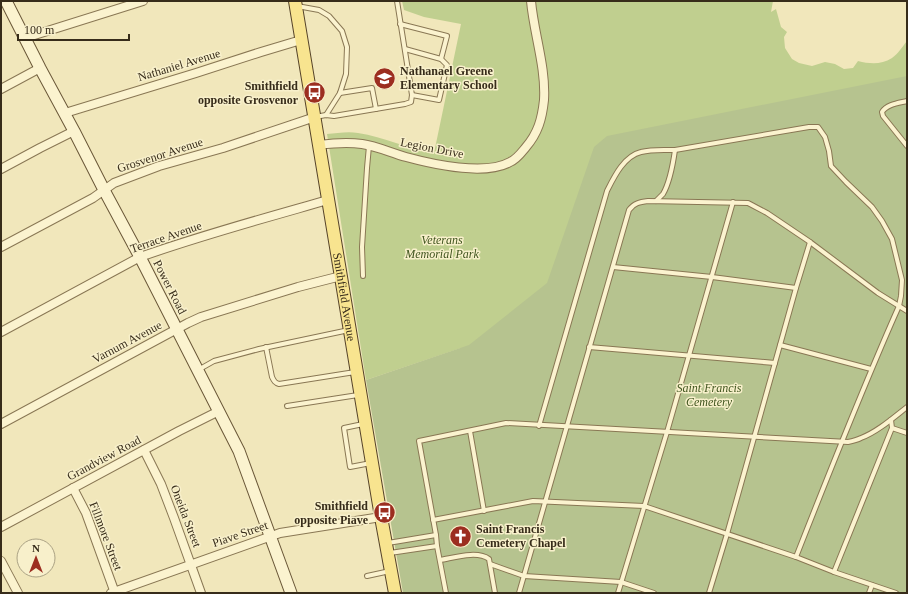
<svg xmlns="http://www.w3.org/2000/svg" width="908" height="594" viewBox="0 0 908 594" font-family="'Times New Roman',serif">
	<rect width="100%" height="100%" fill="#f1e7bb"/>
	<path fill="#c0cf8f" d="M402,1H773L771,12L776,9L781,27L787,32L784,37L785,48L792,59L799,63L812,66L825,62L835,64L844,69L853,68L858,61C870,64 881,65 892,58C898,54 902,47 907,41V96L477,350L461,348L366,380L327,134C337,133 349,131 358,133C384,137 408,149 434,153L461,24L424,17L404,10Z"/>
	<polygon fill="#b6c38f" points="907,76 907,593 403,593 366,380 469,345 547,283 594,147 607,136"/>
	<g fill="none" stroke-linecap="round" stroke-linejoin="round">
		<defs>
			<g id="service">
				<polyline points="297,6 319,10 329,16 342,31 347,47 346,74 340,93 326,115"/>
				<polyline points="400,24 447,36 441,59 405,49"/>
				<polyline points="340,93 372,88 376,109"/>
				<polyline points="412,95 439,100 447,65 441,59"/>
				<path d="M907,101C899,103 887,104 882,112L883,116L907,146"/>
				<polyline points="315,117 326,115 334,116 405,104 411,102 412,95 397,1"/>
				<path d="M656,201C658,199 661,196 663,194C670,182 673,164 675,150"/>
				<polyline points="613,267 712,277 796,288 810,242"/>
				<polyline points="363,276 362,247 367,168 369,146"/>
				<polyline points="780,345 871,369"/>
				<path d="M266,347L272,377C274,381 275,383 279,384L355,372"/>
				<polyline points="589,347 775,363"/>
				<polyline points="198,370 214,361 259,349 349,330"/>
				<polyline points="287,406 358,395"/>
				<polyline points="891,420 892,428 907,433"/>
				<polyline points="363,424 344,428 350,467 371,463"/>
				<path d="M539,426L607,191C614,177 624,156 641,152C652,149 664,150 675,150L809,127H818L825,137L829,151L831,166L846,182L872,207L882,221L892,239L902,280L901,296L899,306C862,389 829,473 796,557"/>
				<polyline points="470,431 484,511"/>
				<polyline points="433,520 533,501 644,506 796,557 834,572 896,593"/>
				<polyline points="388,543 436,535"/>
				<polyline points="390,553 437,546"/>
				<path d="M440,560C453,558 477,550 489,559L495,593"/>
				<polyline points="490,564 524,576 621,582 654,593"/>
				<polyline points="834,572 892,428"/>
				<polyline points="367,576 390,571"/>
				<path d="M446,593L437,546L436,535L419,441L506,423L848,442C853,441 857,440 861,438C877,432 893,418 907,407"/>
				<path d="M519,593L629,210C634,203 640,202 648,201L748,203L767,213L810,242L878,293L907,311"/>
				<polyline points="618,593 667,432 733,202"/>
				<polyline points="709,593 727,534 796,288"/>
				<polyline points="869,593 872,585"/>
			</g>
			<g id="minor">
				<polyline points="25,38 143,1"/>
				<polyline points="1,89 40,68"/>
				<polyline points="65,113 196,73 261,52 301,40"/>
				<path d="M319,145C334,143 348,142 362,144C377,146 391,153 406,157C432,164 485,176 510,162C517,159 521,153 526,147C538,133 542,119 544,100C546,67 534,34 531,1"/>
				<polyline points="1,169 40,148 74,131"/>
				<polyline points="1,247 93,198 114,183 159,166 223,148 315,117"/>
				<path d="M1,332L140,257C202,235 265,218 328,200"/>
				<polyline points="1,424 188,323 201,317 298,287 341,276"/>
				<polyline points="144,450 161,484 174,518 201,593"/>
				<polyline points="73,488 86,513 115,593"/>
				<polyline points="1,527 179,431 219,411"/>
				<polyline points="1,561 18,593"/>
				<polyline points="111,593 280,533 381,517"/>
			</g>
			<polyline id="secondary" points="6,1 40,68 74,131 104,190 140,257 239,451 291,593"/>
			<g id="primary">
				<path id="s1" d="M295,1L381,517L395,593"/>
			</g>
		</defs>
		<use href="#service" stroke="#897754" stroke-width="6"/>
		<use href="#minor" stroke="#897754" stroke-width="10"/>
		<use href="#secondary" stroke="#6a5738" stroke-width="13"/>
		<use href="#primary" stroke="#564329" stroke-width="14"/>
		<use href="#service" stroke="#fbf3cf" stroke-width="4"/>
		<use href="#minor" stroke="#fbf3cf" stroke-width="8"/>
		<use href="#secondary" stroke="#fbf3cf" stroke-width="11"/>
		<use href="#primary" stroke="#f8e48f" stroke-width="12"/>
	</g>
	<defs>
		<symbol id="school-disc" viewBox="-11 -11 22 22"><circle r="9.5" fill="#9c2e20" stroke="#f8f0cb"/><path d="M0-5L7-2L0 1L-7-2ZM-4 1L0 2.5L4 1V4Q0 6-4 4Z" fill="#fff"/></symbol>
		<symbol id="bus-disc" viewBox="-11 -11 22 22"><circle r="9.5" fill="#9c2e20" stroke="#f8f0cb"/><path d="M-5-6H5V4H4V6H2V4H-2V6H-4V4H-5ZM-3.5-4V0h7V-4ZM-3.5 1.2v1.5H-2V1.2ZM2 1.2v1.5H3.5V1.2Z" fill="#fff"/></symbol>
		<symbol id="church-disc" viewBox="-11 -11 22 22"><circle r="9.5" fill="#9c2e20" stroke="#f8f0cb"/><path d="M-1.2-6h2.4v3.5h3.3v2.4h-3.3V6h-2.4V-.1h-3.3v-2.4h3.3Z" fill="#fff"/></symbol>
	</defs>
	<g fill-rule="evenodd">
		<use href="#school-disc" x="372" y="66" width="25" height="25"/>
		<use href="#bus-disc" x="302" y="80" width="25" height="25"/>
		<use href="#bus-disc" x="372" y="500" width="25" height="25"/>
		<use href="#church-disc" x="448" y="524" width="25" height="25"/>
	</g>
	<g text-anchor="middle" dominant-baseline="central" stroke-width="3" stroke-linejoin="round" paint-order="stroke">
		<g font-size="12" fill="#372c1a" stroke="#f8f0cb">
			<text transform="translate(179 65) rotate(-17)">Nathaniel Avenue</text>
			<text transform="translate(432 148) rotate(11)">Legion Drive</text>
			<text transform="translate(160 155) rotate(-18)">Grosvenor Avenue</text>
			<text transform="translate(166 237) rotate(-19)">Terrace Avenue</text>
			<text transform="translate(170 287) rotate(63)">Power Road</text>
			<text stroke="none"><textPath href="#s1" startOffset="300">Smithfield Avenue</textPath></text>
			<text transform="translate(127 342) rotate(-28)">Varnum Avenue</text>
			<text transform="translate(104 458) rotate(-28)">Grandview Road</text>
			<text transform="translate(186 516) rotate(69)">Oneida Street</text>
			<text transform="translate(240 534) rotate(-19)">Piave Street</text>
			<text transform="translate(106 536) rotate(69)">Fillmore Street</text>
		</g>
		<g font-size="12" font-weight="bold" fill="#372c1a" stroke="#f8f0cb" text-anchor="start">
			<text x="400" y="71">Nathanael Greene<tspan x="400" dy="14">Elementary School</tspan></text>
			<text x="298" y="86" text-anchor="end">Smithfield<tspan x="298" dy="14">opposite Grosvenor</tspan></text>
			<text x="368" y="506" text-anchor="end">Smithfield<tspan x="368" dy="14">opposite Piave</tspan></text>
			<text x="476" y="529">Saint Francis<tspan x="476" dy="14">Cemetery Chapel</tspan></text>
		</g>
		<g font-size="12" font-style="italic" fill="#41551f" stroke="#f8f0cb">
			<text x="442" y="240">Veterans<tspan x="442" dy="14">Memorial Park</tspan></text>
			<text x="709" y="388">Saint Francis<tspan x="709" dy="14">Cemetery</tspan></text>
		</g>
	</g>
	<rect width="908" height="594" fill="none" stroke="#372c1a" stroke-width="4"/>
	<g transform="translate(36 558)"><circle r="19" fill="#f8f0cb" stroke="#aba284"/>
	<path d="M0-3L7 15L0 10L-7 15Z" fill="#9c2e20"/>
	<text y="-6" font-size="11" font-weight="bold" text-anchor="middle" fill="#372c1a">N</text>
	</g>
	<path d="M18 34v6h111v-6" fill="none" stroke="#372c1a" stroke-width="2"/>
	<text x="24" y="34" font-size="12" fill="#372c1a" stroke="#f8f0cb" stroke-width="3" paint-order="stroke">100 m</text>
</svg>
